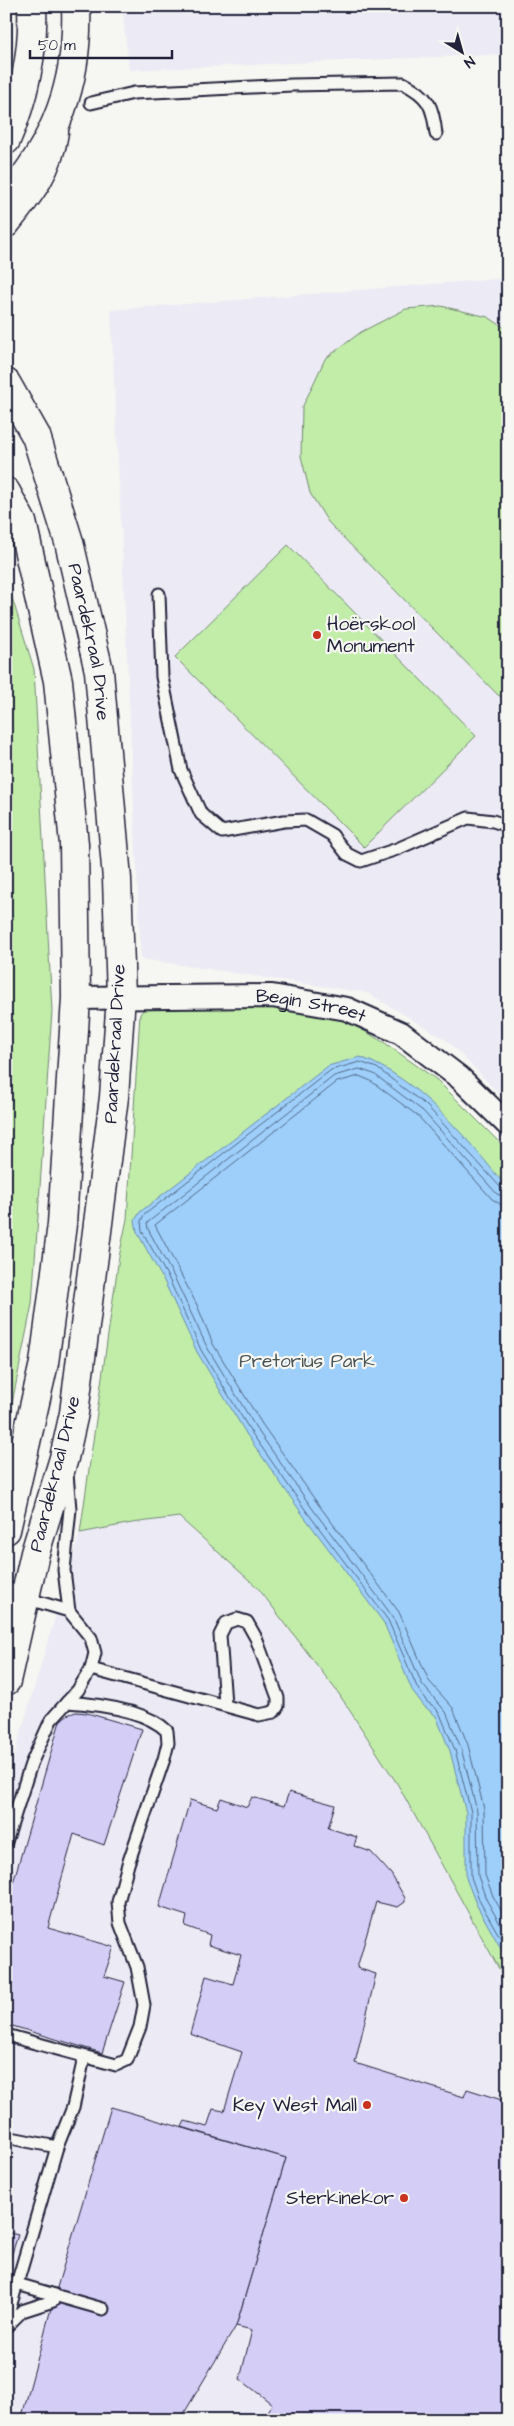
<svg xmlns="http://www.w3.org/2000/svg" width="514" height="2426" viewBox="0 0 514 2426" font-family="'Architects Daughter',sans-serif">
	<rect width="100%" height="100%" fill="#f6f6f2"/>
	<filter id="ink" filterUnits="userSpaceOnUse"><feTurbulence type="fractalNoise" baseFrequency=".02" numOctaves="2"/><feDisplacementMap in="SourceGraphic" scale="10" xChannelSelector="R" yChannelSelector="G"/><feConvolveMatrix kernelMatrix="1 2 1 2 8 2 1 2 1" color-interpolation-filters="sRGB"/></filter>
	<g filter="url(#ink)">
		<g fill="#eceaf4">
			<polygon points="122,6 508,6 508,54 129,70"/>
			<polygon points="508,278 508,1103 448,1041 368,993 141,959 111,310"/>
			<polygon points="179,1517 258,1588 339,1694 398,1785 508,1985 508,2420 6,2420 6,1783 80,1533 132,1523"/>
		</g>
		<g fill="#c1eda9" stroke="#728872">
			<polygon points="441,306 488,317 508,330 508,700 498,695 328,522 310,493 301,456 302,408 325,359 361,332 406,309"/>
			<polygon points="288,545 476,736 364,847 175,657"/>
			<polygon points="6,578 34,669 52,1011 32,1304 6,1433"/>
			<polygon points="261,1005 340,1017 385,1043 437,1080 508,1151 508,1985 398,1785 339,1694 258,1588 179,1517 132,1523 80,1533 119,1257 127,1219 140,1014 145,1008"/>
		</g>
		<path fill="#9dcffa" stroke="#6c8aae" d="M360,1057C419,1078 469,1141 508,1189V1961L476,1904L466,1878V1813L450,1751L436,1716L424,1706L412,1690L384,1623L303,1515L247,1435L197,1352L164,1281L137,1232L135,1220L140,1212L328,1066Z"/>
		<g fill="none" stroke-linecap="round" stroke-linejoin="round">
			<g stroke="#536787" stroke-width="1">
				<polyline points="508,1191 502,1189 427,1106 377,1068 360,1062 331,1070 144,1215 141,1221 142,1231 169,1279 201,1350 251,1432 307,1512 388,1620 417,1687 427,1702 435,1707 440,1714 455,1750 471,1812 471,1877 480,1902 508,1951"/>
				<polyline points="508,1198 497,1194 423,1111 374,1074 359,1069 334,1076 147,1223 148,1229 174,1277 207,1347 256,1428 312,1508 393,1617 422,1684 446,1712 461,1748 477,1811 478,1876 486,1899 508,1938"/>
				<polyline points="508,1205 500,1204 492,1199 418,1116 371,1081 359,1076 337,1082 155,1225 197,1305 213,1344 262,1424 318,1504 399,1612 429,1681 453,1708 468,1745 484,1809 485,1875 493,1896 508,1923"/>
			</g>
		</g>
		<g fill="#d4cef7" stroke="#22223b">
			<polygon points="76,1712 87,1713 142,1729 104,1845 74,1834 48,1928 114,1947 104,1976 125,1982 102,2053 6,2024 6,1907 60,1721 67,1715"/>
			<polygon points="289,1792 335,1805 328,1828 357,1837 354,1846 371,1852 391,1874 405,1898 405,1902 398,1907 376,1902 357,1968 376,1974 355,2063 464,2097 467,2089 508,2102 508,2280 501,2309 508,2311 508,2420 264,2420 272,2404 240,2379 252,2330 236,2326 286,2158 182,2127 185,2121 207,2127 213,2109 224,2111 242,2052 190,2034 206,1976 233,1984 241,1955 208,1945 210,1935 185,1926 187,1916 159,1907 190,1800 217,1808 221,1798 247,1807 252,1797 284,1806"/>
			<polygon points="111,2107 286,2158 236,2326 180,2420 21,2420 53,2301"/>
			<polygon points="6,2212 13,2214 7,2232 18,2235 7,2269"/>
			<polygon points="508,2280 508,2311 501,2309"/>
		</g>
		<g fill="none" stroke-linecap="round" stroke-linejoin="round">
			<defs>
				<g id="lane">
					<path d="M91,103L134,93L292,85L403,83C429,96 433,106 436,134"/>
					<polyline points="159,594 162,677 181,770 201,814 222,832 284,821 306,820 332,835 347,854 361,861 397,849 468,818 493,821 508,826"/>
					<polyline points="67,1474 70,1509 64,1570 69,1611"/>
					<polyline points="91,1669 259,1715 274,1712 278,1706 278,1698 256,1638 247,1622 237,1619 226,1623 220,1635 225,1704"/>
					<polyline points="6,1842 31,1764 51,1720 78,1690 91,1669 95,1653 91,1638 69,1611 25,1598"/>
					<path d="M6,2035L116,2065L127,2060L140,2027L144,2005L137,1967L120,1923L118,1902L128,1864L164,1759L168,1743L167,1731C146,1710 96,1704 67,1702"/>
					<polyline points="6,2137 57,2147"/>
					<polyline points="17,2284 55,2295"/>
					<polyline points="61,2297 103,2309"/>
					<polyline points="6,2321 57,2147 73,2107 84,2058"/>
					<polyline points="6,2327 22,2311 53,2301"/>
				</g>
				<g id="street">
					<path id="s1" d="M76,998L272,996L347,1009L401,1033L460,1078L508,1125"/>
					<polyline points="6,1594 24,1598"/>
				</g>
				<g id="secondary">
					<path d="M6,140C24,99 34,51 32,6"/>
					<path d="M6,200C56,143 79,82 76,6"/>
				</g>
				<g id="primary">
					<path d="M6,223C29,194 49,170 54,132"/>
					<path id="s2" d="M6,383L36,436L69,542L99,671L117,879L121,996L114,1097L74,1413L64,1458L35,1553L6,1681"/>
					<polyline points="6,492 22,522 58,681 74,844 76,998 62,1224 53,1295 44,1363 6,1530"/>
				</g>
			</defs>
			<use href="#lane" stroke="#22223b" stroke-width="15"/>
			<use href="#street" stroke="#22223b" stroke-width="26"/>
			<use href="#secondary" stroke="#22223b" stroke-width="31"/>
			<use href="#primary" stroke="#22223b" stroke-width="31"/>
			<use href="#lane" stroke="#f6f6f2" stroke-width="11"/>
			<use href="#street" stroke="#f6f6f2" stroke-width="22"/>
			<use href="#secondary" stroke="#f6f6f2" stroke-width="28"/>
			<use href="#primary" stroke="#f6f6f2" stroke-width="28"/>
		</g>
	</g>
	<g fill="#c8321e" stroke="#f6f6f2" stroke-width="2">
		<circle cx="317" cy="635" r="5"/>
		<circle cx="367" cy="2105" r="5"/>
		<circle cx="404" cy="2198" r="5"/>
	</g>
	<g text-anchor="middle" dominant-baseline="central" stroke-width="4.5" stroke-linejoin="round" paint-order="stroke">
		<g font-size="19" fill="#22223b" stroke="#f6f6f2" text-anchor="end">
			<text x="327" y="624" text-anchor="start">Hoërskool<tspan x="327" dy="22">Monument</tspan></text>
			<text x="357" y="2105">Key West Mall</text>
			<text x="394" y="2198">Sterkinekor</text>
		</g>
		<g font-size="19" fill="#22223b" stroke="#f6f6f2">
			<text stroke="none"><textPath href="#s2" startOffset="274">Paardekraal Drive</textPath></text>
			<text stroke="none"><textPath href="#s1" startOffset="236">Begin Street</textPath></text>
			<text transform="translate(115 1044) rotate(-87)">Paardekraal Drive</text>
			<text transform="translate(55 1474) rotate(-76)">Paardekraal Drive</text>
		</g>
		<g font-size="19" fill="#4a5556" stroke="#f6f6f2">
			<text x="307" y="1361">Pretorius Park</text>
		</g>
	</g>
	<rect width="514" height="2426" fill="none" stroke="#f6f6f2" stroke-width="25"/>
	<rect x="12" y="12" width="489" height="2401" fill="none" stroke="#22223b" stroke-width="2" filter="url(#ink)"/>
	<g transform="translate(462 52) rotate(143)" stroke="#f6f6f2" stroke-width="4" paint-order="stroke">
	<path d="M0-4L9 19L0 12L-9 19Z" fill="#22223b"/>
	<text y="-8" font-size="14" font-weight="bold" text-anchor="middle" fill="#22223b">N</text>
	</g>
	<path d="M30 50v8h142v-8" fill="none" stroke="#22223b" stroke-width="2.5"/>
	<text x="38" y="50" font-size="15" fill="#22223b" stroke="#f6f6f2" stroke-width="4" paint-order="stroke">50 m</text>
</svg>
